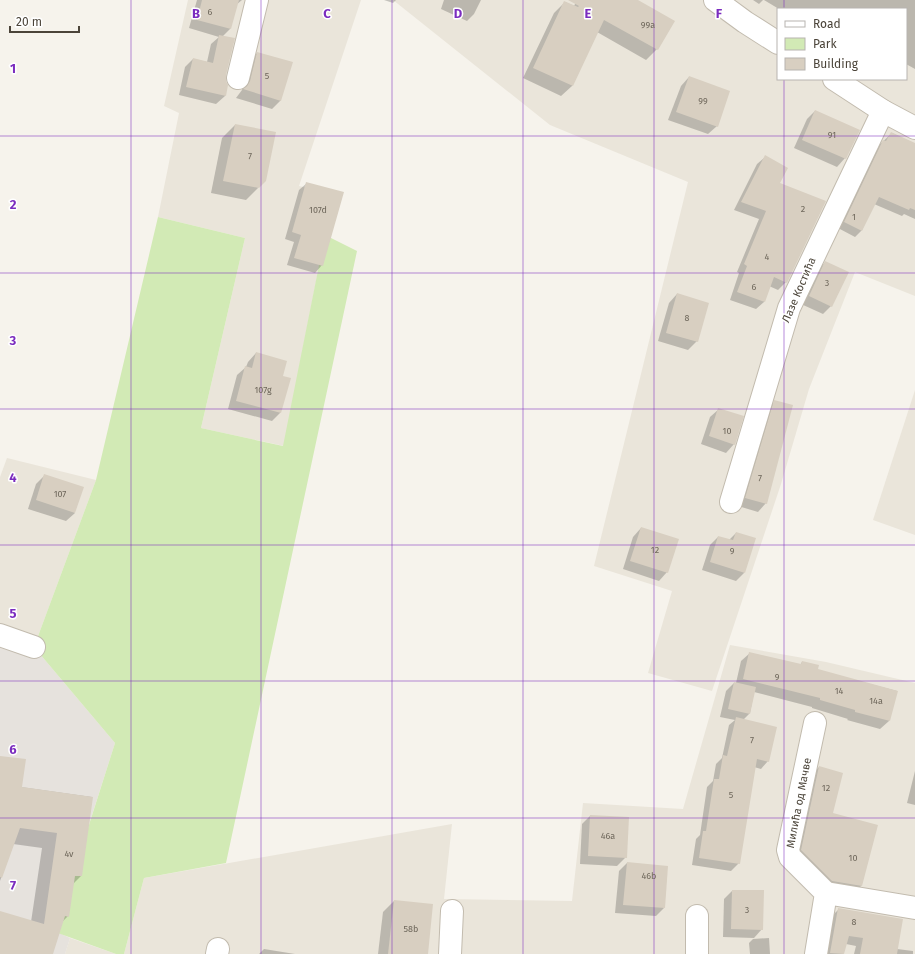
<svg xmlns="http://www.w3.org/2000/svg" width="915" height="954" viewBox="0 0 915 954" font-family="'Fira Sans',sans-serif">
	<rect width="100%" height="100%" fill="#f6f3ec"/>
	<g fill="#eae5da" fill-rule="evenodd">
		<polygon points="188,0 361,0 299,186 333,194 284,446 201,428 245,238 158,217 179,113 164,106"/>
		<path d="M393,0H915V296L855,272L809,389L781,484L712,691L648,673L672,591L594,566L688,182L550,125ZM778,9H906V79H778Z"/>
		<polygon points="915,390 915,535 873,520"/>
		<polygon points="7,458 96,480 34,647 0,636 0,477"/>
		<polygon points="730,645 826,662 915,683 915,954 124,954 144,878 452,824 444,899 572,901 583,803 683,809"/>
		<polygon points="70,938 116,954 65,954"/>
	</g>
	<polygon fill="#e6e2dd" points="0,635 34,647 115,743 55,931 70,938 65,954 0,954"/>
	<polygon fill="#d2eab5" points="158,217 245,238 201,428 283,446 325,235 357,251 226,863 144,878 124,954 116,954 55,932 115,743 34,647 96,480"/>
	<g fill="#0003">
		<polygon points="197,0 242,0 236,5 230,29 222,37 225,96 216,104 179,95 185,67 193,59 207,62 211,44 219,37 189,28"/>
		<polygon points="384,0 396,0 393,3"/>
		<polygon points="444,0 481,0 474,14 467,21 441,9"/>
		<polygon points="577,0 635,0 657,49 646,60 597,32 572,86 561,96 523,78 554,13 565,2 574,6"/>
		<polygon points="753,0 763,0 759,4"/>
		<polygon points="764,0 915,0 915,69 906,64 906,9 779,9"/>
		<polygon points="257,53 281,100 272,109 236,98 242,90 249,62"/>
		<polygon points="689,77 717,126 708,134 668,120 681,86"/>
		<polygon points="815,111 845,158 837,167 794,148 807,119"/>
		<polygon points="235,125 258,188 246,200 211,193 222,138"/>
		<polygon points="892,133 915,144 915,219 904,214 902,216 874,204 862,230 855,237 838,228 877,147"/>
		<polygon points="765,157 779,183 786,282 778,290 769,286 764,302 756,309 730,300 739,273 737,272 759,219 734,210 757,164"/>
		<polygon points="307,183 322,265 315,273 287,265 294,242 285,239 299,190"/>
		<polygon points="826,262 831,306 823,314 801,304 817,270"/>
		<polygon points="677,294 697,341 688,350 658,341 669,303"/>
		<polygon points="256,353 282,377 289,379 280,413 272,421 228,409 237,375 246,367 248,362"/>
		<polygon points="775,402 766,503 758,512 738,506 766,410"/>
		<polygon points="719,409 734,444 726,453 701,444 710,417"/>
		<polygon points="44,476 75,513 66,521 28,509 36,484"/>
		<polygon points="641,528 667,572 659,581 623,569 633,537"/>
		<polygon points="736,533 744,573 736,581 702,570 710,545 718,537 729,540"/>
		<polygon points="750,653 800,665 802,662 816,670 897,691 889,721 880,729 847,720 848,719 812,708 812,707 754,692 750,713 743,720 768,761 761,769 754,767 739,863 731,871 692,865 696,839 700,835 707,787 713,781 716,764 722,758 729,725 735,720 720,717 726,691 734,683 736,683 741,661"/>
		<polygon points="0,757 21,787 92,797 81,876 73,884 68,916 61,923 52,954 0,954 0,938 31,922 42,848 13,844 0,881"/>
		<polygon points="819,767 832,814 877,826 861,886 853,894 824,889 793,859 810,776"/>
		<polygon points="915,771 915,805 907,803"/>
		<polygon points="590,816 626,857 617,866 580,864 582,824"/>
		<polygon points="627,863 664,908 656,916 615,913 619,871"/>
		<polygon points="732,891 763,891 762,929 754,938 723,937 724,899"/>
		<polygon points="394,901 427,954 378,954 383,912"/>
		<polygon points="839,909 897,949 913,951 913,954 854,954 856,946 846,944 843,954 824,954 831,917"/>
		<polygon points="769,938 770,954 750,954 749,943 753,939"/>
		<polygon points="264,949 295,954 259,954"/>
	</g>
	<g fill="#d8cfc1">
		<polygon points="202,0 239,0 231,29 197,20"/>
		<polygon points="568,0 638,0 675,21 658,50 604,20 573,86 533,68 564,1 578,7 579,6"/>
		<polygon points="219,35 235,38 226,75 226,81 228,85 226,96 186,87 193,58 213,63"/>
		<polygon points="257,52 293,62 281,101 243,89 247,86 250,81"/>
		<polygon points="689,76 730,91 718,127 676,112"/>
		<polygon points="815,110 860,130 846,159 802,140"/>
		<polygon points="235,124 276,132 266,181 259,188 223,181"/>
		<polygon points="891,132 915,143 915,210 910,208 909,210 879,197 862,231 844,222 883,140 886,141"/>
		<polygon points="765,155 788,168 780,183 826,201 787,283 774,277 765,302 737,292 747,266 744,264 766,211 741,202"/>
		<polygon points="306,182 344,192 323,266 294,258 301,235 292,232"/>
		<polygon points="825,261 849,272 832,307 809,296"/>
		<polygon points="677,293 709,303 698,342 666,333"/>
		<polygon points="256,352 287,361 283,376 291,378 281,413 236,401 245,366 252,368"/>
		<polygon points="774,400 793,405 767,504 745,498"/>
		<polygon points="718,408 744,416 735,445 709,436"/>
		<polygon points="44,474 84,487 75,513 36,500"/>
		<polygon points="641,527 679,539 668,573 630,561"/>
		<polygon points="736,532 756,538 745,573 710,562 718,536 733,540"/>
		<polygon points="749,652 801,664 802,661 819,665 818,669 898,691 890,721 855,712 855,710 820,700 820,698 743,679"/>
		<polygon points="734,682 756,687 750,714 728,709"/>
		<polygon points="736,717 777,727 769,762 757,759 740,864 699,858 703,831 706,831 714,779 719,779 723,755 727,756"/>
		<polygon points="0,756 26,759 22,787 93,797 82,876 75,876 69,917 65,916 53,954 0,954 0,911 44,924 57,833 20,828 2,878 0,877"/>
		<polygon points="819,766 843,773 833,813 878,825 862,886 832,881 801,850"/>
		<polygon points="590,815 629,817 627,858 588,856"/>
		<polygon points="627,862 668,866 665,908 623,905"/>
		<polygon points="732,890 764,890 763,930 731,929"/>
		<polygon points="394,900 433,904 428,954 388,954"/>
		<polygon points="838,908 903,919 897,954 860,954 863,938 849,936 844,954 830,953"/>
	</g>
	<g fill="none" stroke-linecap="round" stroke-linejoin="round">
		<defs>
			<g id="minor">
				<polyline points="715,0 745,22 778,43"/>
				<polyline points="238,78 257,0"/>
				<polyline points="834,79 883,111 915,128"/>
				<polyline points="731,502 789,308 883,111"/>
				<polyline points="0,635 34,647"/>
				<polyline points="815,723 788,850 790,857 826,893 816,954"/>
				<polyline points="826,893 915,908"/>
				<polyline points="697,916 697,954"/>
				<polyline points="217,954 218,949"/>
				<polyline points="450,954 452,911"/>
			</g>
		</defs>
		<use href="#minor" stroke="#c2bbae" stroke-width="24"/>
		<use href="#minor" stroke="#fff" stroke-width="22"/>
	</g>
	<path fill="none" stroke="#7b2cbf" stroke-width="1" stroke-opacity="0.55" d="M131,0V954M261,0V954M392,0V954M523,0V954M654,0V954M784,0V9M784,79V954M0,136H915M0,273H915M0,409H915M0,545H915M0,681H915M0,818H915"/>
	<g text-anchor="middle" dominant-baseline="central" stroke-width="3" stroke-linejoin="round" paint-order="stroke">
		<g font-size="9" fill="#6e675b">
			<text x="210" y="12">6</text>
			<text x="648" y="25">99a</text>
			<text x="267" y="76">5</text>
			<text x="703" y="101">99</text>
			<text x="832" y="135">91</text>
			<text x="250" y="156">7</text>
			<text x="803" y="209">2</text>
			<text x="318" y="210">107d</text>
			<text x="854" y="217">1</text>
			<text x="767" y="257">4</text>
			<text x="827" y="283">3</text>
			<text x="754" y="287">6</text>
			<text x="687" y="318">8</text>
			<text x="263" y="390">107g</text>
			<text x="727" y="431">10</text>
			<text x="760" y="478">7</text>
			<text x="60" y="494">107</text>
			<text x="655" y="550">12</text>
			<text x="732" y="551">9</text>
			<text x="777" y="677">9</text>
			<text x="839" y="691">14</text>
			<text x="876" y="701">14a</text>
			<text x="752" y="740">7</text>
			<text x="826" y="788">12</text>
			<text x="731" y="795">5</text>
			<text x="608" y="836">46a</text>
			<text x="69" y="854">4v</text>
			<text x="853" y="858">10</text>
			<text x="649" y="876">46b</text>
			<text x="747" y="910">3</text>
			<text x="854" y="922">8</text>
			<text x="411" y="929">58b</text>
		</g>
		<g font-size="11" fill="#4b4439" stroke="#fff">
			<text transform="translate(799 290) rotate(-67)">Лазе Костића</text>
			<text transform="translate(799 803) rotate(-79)">Милића од Мачве</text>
		</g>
	</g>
	<g font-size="13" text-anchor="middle" font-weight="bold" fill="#7b2cbf" stroke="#fff" stroke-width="3" stroke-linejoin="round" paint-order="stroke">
		<text x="196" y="18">B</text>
		<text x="327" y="18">C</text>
		<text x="458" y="18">D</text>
		<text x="588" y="18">E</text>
		<text x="719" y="18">F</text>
		<text x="13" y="73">1</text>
		<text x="13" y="209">2</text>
		<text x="13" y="345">3</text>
		<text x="13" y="482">4</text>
		<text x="13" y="618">5</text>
		<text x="13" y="754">6</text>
		<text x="13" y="890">7</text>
	</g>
	<rect x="777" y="8" width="130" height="72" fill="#ffffff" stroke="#b7b4b0"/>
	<rect x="785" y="21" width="20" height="6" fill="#ffffff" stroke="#b7b4b0"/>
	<text x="813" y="28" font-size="12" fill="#4b4439">Road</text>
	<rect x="785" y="38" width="20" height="12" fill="#d2eab5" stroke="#b7b4b0"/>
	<text x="813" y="48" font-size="12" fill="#4b4439">Park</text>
	<rect x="785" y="58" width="20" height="12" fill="#d8cfc1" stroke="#b7b4b0"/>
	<text x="813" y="68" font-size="12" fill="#4b4439">Building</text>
	<path d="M10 26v6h69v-6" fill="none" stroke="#4b4439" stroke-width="2"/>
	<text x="16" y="26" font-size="12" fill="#4b4439" stroke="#ffffff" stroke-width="3" paint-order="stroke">20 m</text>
</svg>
